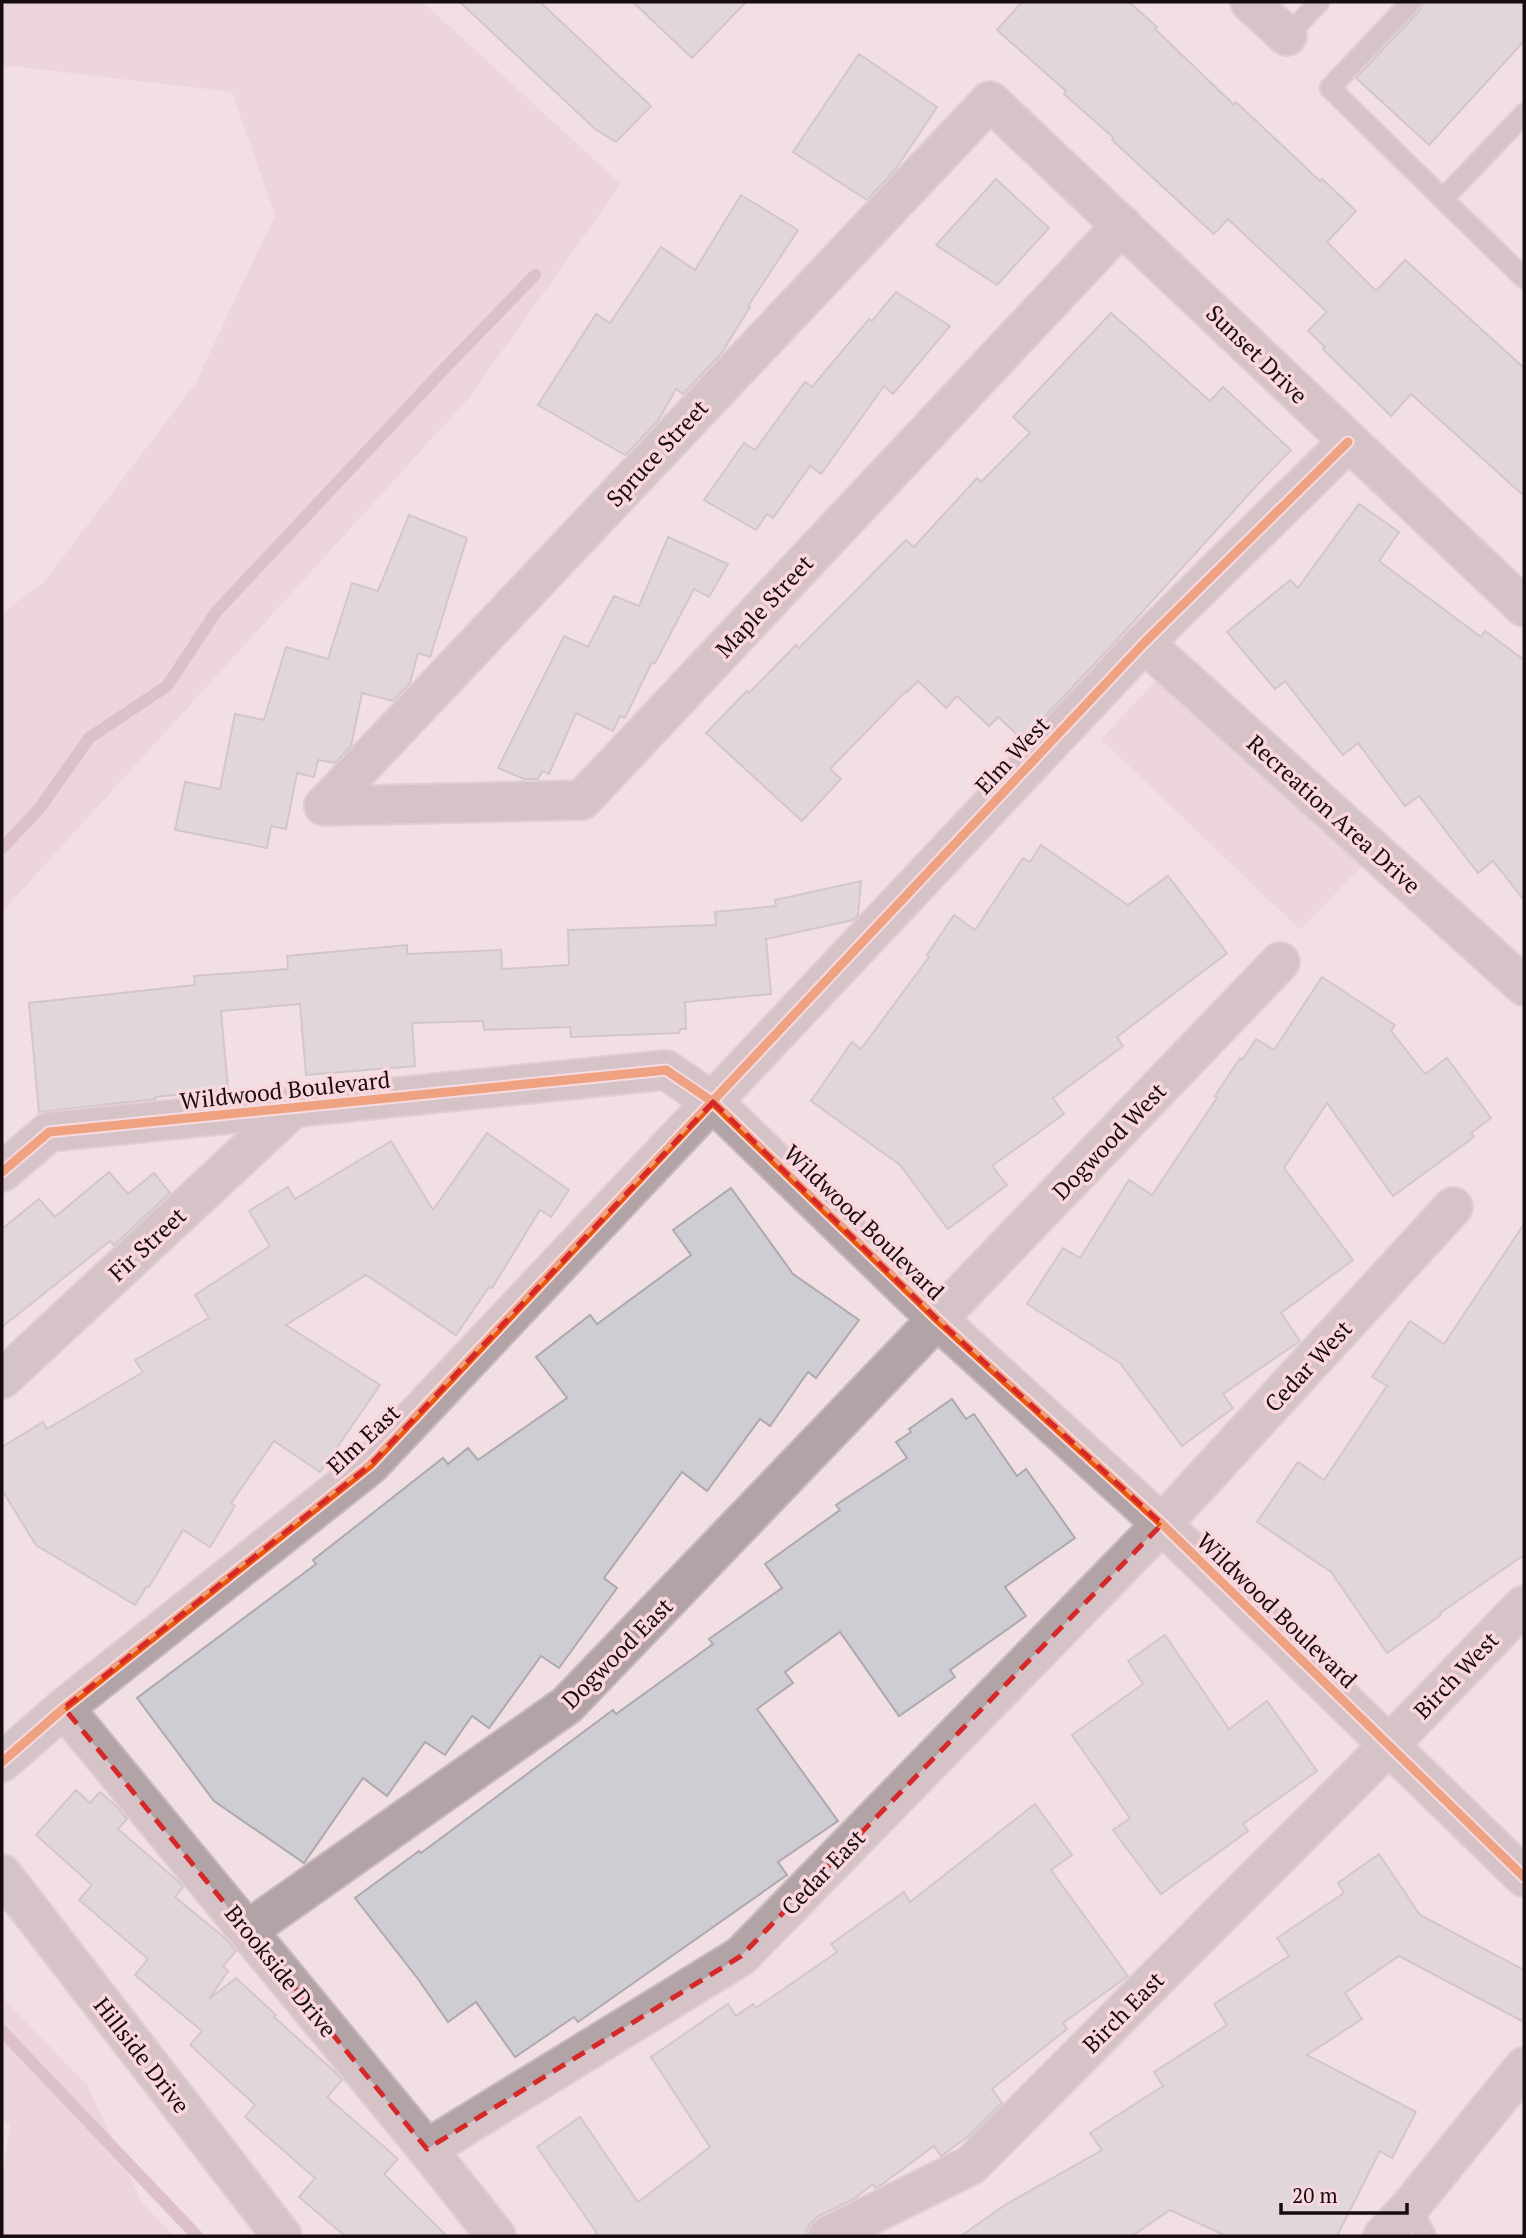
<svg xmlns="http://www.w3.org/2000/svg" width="1526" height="2238" viewBox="0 0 1526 2238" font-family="'PT Serif',serif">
	<rect width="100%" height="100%" fill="#f2dfe3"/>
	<g fill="#e5cbd0">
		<polygon points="2,2 423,2 621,184 468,399 2,912 2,613 44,582 195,384 275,215 232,92 2,65"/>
		<polygon points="1165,671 1365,863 1300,930 1101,739"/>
		<polygon points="2,1997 87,2085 142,2202 173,2236 2,2236 2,2177 10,2125 2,2118"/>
	</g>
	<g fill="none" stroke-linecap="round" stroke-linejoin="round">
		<g stroke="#c29fa7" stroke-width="12">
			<polyline points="2,848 40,808 89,738 167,686 216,612 443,370 535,275"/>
			<polyline points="2,2031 197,2236"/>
		</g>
	</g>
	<g fill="#cfcdd4" stroke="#ada9ae" stroke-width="2">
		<polygon points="460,2 540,2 651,106 616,142 595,129"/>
		<polygon points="633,2 746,2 692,58"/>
		<polygon points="1022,2 1129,2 1157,27 1155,29 1234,105 1236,102 1320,181 1322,179 1356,211 1327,242 1376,291 1405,260 1524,368 1524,496 1411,394 1391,416 1323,349 1325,347 1308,331 1327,312 1228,219 1214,234 1112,140 1114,138 1064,94 1066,91 997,30"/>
		<polygon points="1423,2 1524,2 1524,41 1429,145 1356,78 1420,10"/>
		<polygon points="859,54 937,107 895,170 867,200 793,152"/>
		<polygon points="996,179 1049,228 997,285 936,245"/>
		<polygon points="741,195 798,230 748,306 750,307 721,354 683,394 676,389 658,421 625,455 538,405 596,314 610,323 661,247 695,270"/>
		<polygon points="896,292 950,326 893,394 884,386 821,474 810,466 773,518 767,514 756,530 704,500 744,443 755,450 805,382 812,387 869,319 872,321"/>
		<polygon points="1111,313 1210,401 1223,387 1291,450 1258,484 1114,643 1023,740 998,717 989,726 957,696 946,708 918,681 907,692 906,691 830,769 841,779 802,821 706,733 747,691 749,693 796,645 799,648 906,540 914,547 977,478 981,482 1030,433 1013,417"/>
		<polygon points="1359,504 1399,532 1379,561 1481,637 1485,631 1524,660 1524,900 1493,861 1478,873 1419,796 1405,806 1358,743 1343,755 1285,681 1275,689 1227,632 1290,580 1298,588"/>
		<polygon points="409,515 467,538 430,657 418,653 410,683 393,701 362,693 351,746 335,763 318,760 314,777 297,773 286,829 271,826 267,848 175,830 185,782 220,789 235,714 264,720 286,647 328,659 352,583 378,591"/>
		<polygon points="668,537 728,564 709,597 694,589 655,663 652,662 625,718 620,716 613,731 576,713 549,774 542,771 538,779 524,779 498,768 564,636 588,647 614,596 639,606"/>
		<polygon points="1041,845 1128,905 1168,876 1227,953 1117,1037 1123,1046 1053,1098 1064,1114 992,1166 1007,1185 948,1229 900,1165 811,1101 852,1042 861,1049 929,957 927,955 954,915 975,930 1023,858 1030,862"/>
		<polygon points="861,881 858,915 853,920 766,939 771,994 685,1002 686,1029 680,1029 679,1033 571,1037 570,1027 484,1030 483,1021 412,1023 415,1066 306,1075 300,1004 221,1011 228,1090 155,1097 155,1099 39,1112 29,1003 195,985 194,976 288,969 287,956 407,945 407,954 501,950 502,969 569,965 568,930 716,925 715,912 776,906 775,900"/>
		<polygon points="1322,977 1395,1025 1391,1031 1425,1074 1447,1058 1491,1118 1471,1133 1474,1137 1393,1196 1327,1103 1284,1168 1353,1260 1281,1313 1300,1341 1223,1394 1233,1408 1182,1446 1120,1363 1027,1304 1063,1248 1080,1258 1129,1180 1152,1195 1217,1098 1215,1096 1240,1058 1242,1060 1256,1039 1274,1050"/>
		<polygon points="487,1133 569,1190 551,1217 540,1210 492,1288 489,1287 456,1335 366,1275 286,1325 380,1385 320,1472 274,1441 231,1503 235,1506 210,1547 183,1530 149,1587 147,1586 135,1605 36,1545 2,1490 2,1447 43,1422 47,1429 143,1372 135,1360 209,1318 195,1295 270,1246 249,1211 288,1187 295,1199 391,1141 433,1210"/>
		<polygon points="109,1172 128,1194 154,1173 170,1193 114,1245 110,1241 2,1327 2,1229 39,1199 55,1217"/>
		<polygon points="731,1188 793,1274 859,1320 816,1378 808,1372 770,1426 760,1419 707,1491 682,1472 604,1578 617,1588 559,1668 541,1656 489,1728 472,1716 445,1755 425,1742 387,1796 363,1778 304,1863 214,1801 137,1698 316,1564 313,1560 443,1458 448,1464 468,1448 478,1460 567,1398 536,1357 590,1315 597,1324 691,1255 673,1230"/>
		<polygon points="1524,1224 1524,1555 1440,1613 1441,1615 1387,1653 1331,1572 1257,1522 1298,1462 1324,1480 1387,1386 1372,1377 1410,1321 1444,1344"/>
		<polygon points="952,1399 966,1419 974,1414 1017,1476 1026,1469 1075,1538 1005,1587 1026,1616 950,1670 955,1677 899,1716 840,1632 785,1672 793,1683 757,1709 838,1821 778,1862 787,1875 578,2022 574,2017 515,2057 476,2002 448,2022 418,1979 355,1898 419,1851 421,1853 613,1710 616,1714 713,1644 709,1639 782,1588 765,1564 840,1510 836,1505 907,1458 896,1442 911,1432 909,1429"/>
		<polygon points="1165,1635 1229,1729 1267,1701 1317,1771 1243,1824 1248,1831 1161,1894 1113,1830 1130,1818 1072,1735 1143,1684 1128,1661"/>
		<polygon points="76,1790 90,1803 100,1792 118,1808 127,1819 118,1829 180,1883 183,1887 175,1897 226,1939 236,1951 223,1966 228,1971 209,1999 236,1978 276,2015 274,2017 334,2071 342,2080 327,2097 398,2159 384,2174 447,2236 345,2236 299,2197 315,2178 245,2117 255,2105 190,2045 202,2031 135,1975 148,1959 79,1900 92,1885 36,1835"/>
		<polygon points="1035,1804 1072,1855 1051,1870 1128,1976 1063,2023 1067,2029 992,2089 1002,2103 970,2135 941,2156 934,2146 881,2185 875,2188 873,2184 854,2199 818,2216 809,2225 805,2236 593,2236 597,2233 537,2147 580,2117 638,2202 710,2147 651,2057 728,2004 736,2016 753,2004 756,2008 837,1952 831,1944 904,1892 910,1902"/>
		<polygon points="1379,1854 1420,1915 1524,1970 1524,2022 1399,1956 1345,1993 1362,2019 1307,2055 1416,2112 1392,2158 1380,2151 1337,2236 1226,2236 1170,2210 1132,2236 961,2236 1005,2205 1102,2150 1090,2133 1163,2086 1154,2072 1227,2025 1214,2004 1289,1956 1277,1938 1344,1893 1338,1883"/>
	</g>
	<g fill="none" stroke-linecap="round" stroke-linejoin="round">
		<defs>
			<g id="service">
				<polyline points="1411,2 1330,88 1443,199 1524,114"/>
				<polyline points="1287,36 1319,2"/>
				<polyline points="1443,199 1524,278"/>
				<polyline points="1410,2207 1426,2236"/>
			</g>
			<g id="minor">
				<polyline points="1250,2 1287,36"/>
				<polyline points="1144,643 1524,986"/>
				<polyline points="324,806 990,101 1524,607"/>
				<polyline points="324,806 582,800 1122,225"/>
				<polyline points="2,1172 49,1132 666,1070 713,1102 938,1320 1162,1524 1524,1877"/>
				<polyline points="2,1379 292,1109"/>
				<polyline points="64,1708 427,2149 496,2236"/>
				<polyline points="2,1762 64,1708 370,1465 1144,643 1348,442"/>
				<polyline points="2,1874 282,2236"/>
				<polyline points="248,1930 567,1705 1280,962"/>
				<polyline points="427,2149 741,1956 1162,1524 1453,1207"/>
				<polyline points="828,2236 971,2165 1388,1746 1524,1605"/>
				<polyline points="1383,2236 1410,2207 1524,2067"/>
			</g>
		</defs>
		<use href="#service" stroke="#c9bbbd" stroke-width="23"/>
		<use href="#minor" stroke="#c9bbbd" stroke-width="42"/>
		<use href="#service" stroke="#b2a3a7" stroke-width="19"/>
		<use href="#minor" stroke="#b2a3a7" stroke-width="38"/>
		<defs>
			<g id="cycleway">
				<polyline points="2,1172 49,1132 666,1070 713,1102 938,1320 1162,1524 1524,1877"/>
				<polyline points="2,1762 64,1708 370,1465 1144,643 1348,442"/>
			</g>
		</defs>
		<use href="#cycleway" stroke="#fad7de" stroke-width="13"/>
		<use href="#cycleway" stroke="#e8590c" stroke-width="9"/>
	</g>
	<path d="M0 0H1526V2238H0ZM713,1102L938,1320L1162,1524L741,1956L427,2149L64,1708L370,1465Z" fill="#f2dfe3" fill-opacity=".55" fill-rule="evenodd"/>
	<path fill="none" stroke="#d62828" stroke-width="5" stroke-dasharray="14 9" stroke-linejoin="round" d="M713,1102L938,1320L1162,1524L741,1956L427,2149L64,1708L370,1465Z"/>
	<g text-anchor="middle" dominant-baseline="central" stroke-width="7" stroke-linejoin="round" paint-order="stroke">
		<g font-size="23" fill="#170c0e" stroke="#fad7de">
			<text transform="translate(1257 354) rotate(44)">Sunset Drive</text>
			<text transform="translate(657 453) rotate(-47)">Spruce Street</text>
			<text transform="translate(764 606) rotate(-47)">Maple Street</text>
			<text transform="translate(1012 755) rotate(-47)">Elm West</text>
			<text transform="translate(1334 814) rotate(42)">Recreation Area Drive</text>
			<text transform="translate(285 1090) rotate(-6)">Wildwood Boulevard</text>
			<text transform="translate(1109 1141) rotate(-46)">Dogwood West</text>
			<text transform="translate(864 1222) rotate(44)">Wildwood Boulevard</text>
			<text transform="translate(147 1244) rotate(-43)">Fir Street</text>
			<text transform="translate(1308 1366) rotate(-47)">Cedar West</text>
			<text transform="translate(363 1439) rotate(-43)">Elm East</text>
			<text transform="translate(1277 1610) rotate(44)">Wildwood Boulevard</text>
			<text transform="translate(617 1653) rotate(-45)">Dogwood East</text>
			<text transform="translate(1456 1675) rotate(-46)">Birch West</text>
			<text transform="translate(823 1872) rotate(-46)">Cedar East</text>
			<text transform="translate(281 1971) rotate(51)">Brookside Drive</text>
			<text transform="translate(1123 2012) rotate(-45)">Birch East</text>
			<text transform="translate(142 2055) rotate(52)">Hillside Drive</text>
		</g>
	</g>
	<rect width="1526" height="2238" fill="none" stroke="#170c0e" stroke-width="7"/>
	<path d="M1281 2203v10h126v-10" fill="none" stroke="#170c0e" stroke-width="3.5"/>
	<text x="1292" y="2203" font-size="21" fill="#170c0e" stroke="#fad7de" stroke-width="5" paint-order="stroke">20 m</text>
</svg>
